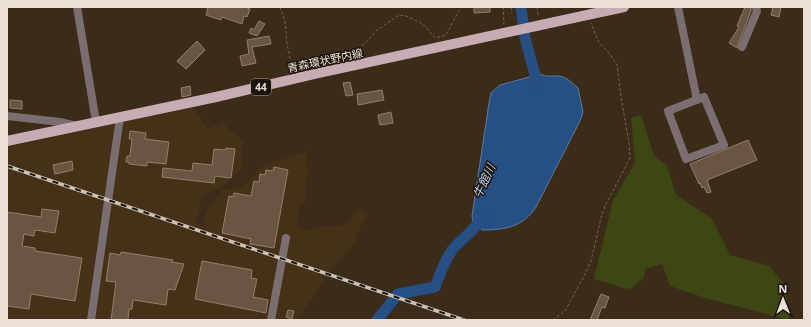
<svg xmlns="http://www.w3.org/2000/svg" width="811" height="327" viewBox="0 0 811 327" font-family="'Noto Sans','Noto Sans JP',sans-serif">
	<rect width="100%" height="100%" fill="#3b2b19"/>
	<polygon fill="#453018" points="193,107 208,130 223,120 227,128 238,136 244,144 241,146 243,167 223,186 205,195 200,204 196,223 203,225 205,216 209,207 224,189 237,189 247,183 256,175 260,167 308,151 306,165 309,170 305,187 305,195 307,200 300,205 297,225 300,228 311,230 314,227 340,226 352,219 357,209 368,214 357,234 356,243 331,269 298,319 299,320 7,320 7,147"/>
	<polygon fill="#3d4713" points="641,115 654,156 667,166 676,195 712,219 730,255 769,266 785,285 789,320 705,298 670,286 662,264 645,269 644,277 630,290 594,279 613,200 635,163 631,118"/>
	<path fill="#264f83" stroke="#617a9c" d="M540,74C547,77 549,76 556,76C565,75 572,83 578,88L583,112L580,121L536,207C523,227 505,230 482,230L473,222L472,216L489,103L491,93L500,85Z"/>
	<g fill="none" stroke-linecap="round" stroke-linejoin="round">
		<g stroke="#264f83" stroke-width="11">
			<polyline points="521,7 525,38 535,75 535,89"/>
			<path d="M377,320L398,294L435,287C440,274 444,262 452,250C462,238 476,230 483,215"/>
		</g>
	</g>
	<g fill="#685643" stroke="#937f6b">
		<polygon points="208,7 247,7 247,8 250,9 247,17 244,16 242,24 222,17 221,20 206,15"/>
		<polygon points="474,7 490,7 490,12 474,13"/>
		<polygon points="745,7 751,7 751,11 737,48 729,43 739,27 737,26"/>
		<polygon points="773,7 781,7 779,17 771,15"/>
		<polygon points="259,21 265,24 257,36 249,33 251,28 254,30"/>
		<polygon points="269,36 271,44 252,47 256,63 242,66 240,56 249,54 247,40"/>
		<polygon points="197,41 205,50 186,69 177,61"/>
		<polygon points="350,82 353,95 346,96 343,83"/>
		<polygon points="190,86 191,95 182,97 181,88"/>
		<polygon points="382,90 384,100 358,105 357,94"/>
		<polygon points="10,100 22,101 22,109 10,108"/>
		<polygon points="391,112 393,123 380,125 378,115"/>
		<polygon points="130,131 146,133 145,139 169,142 166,164 147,162 147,166 129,164 129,162 126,162 127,156 130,156 132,139 129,139"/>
		<polygon points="748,140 757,160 707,180 711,192 707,193 704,187 702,188 700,183 699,184 690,164"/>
		<polygon points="226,148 235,149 231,178 215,176 214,183 162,177 163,168 192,171 193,163 212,165 214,149 225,150"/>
		<polygon points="72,161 73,170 55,174 53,165"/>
		<polygon points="274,167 288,170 274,248 250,244 251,239 222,233 229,196 233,197 234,193 251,196 254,181 259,182 260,174 265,175 266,170 273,171"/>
		<polygon points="42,209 59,211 55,233 35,230 34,236 24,234 22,246 35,248 35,251 82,258 75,301 31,294 29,309 7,306 7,212 41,217"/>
		<polygon points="121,252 173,260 172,262 184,264 175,290 168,289 166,305 133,300 132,309 129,309 128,320 111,320 116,282 106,281 110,253 120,255"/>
		<polygon points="202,261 252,270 251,278 257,279 253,297 268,300 266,313 195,299"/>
		<polygon points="601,294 609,297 605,308 602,307 597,320 590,320"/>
		<polygon points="288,310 294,311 292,319 286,317"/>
	</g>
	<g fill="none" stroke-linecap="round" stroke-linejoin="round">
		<g stroke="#746656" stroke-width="1" stroke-dasharray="3 2" stroke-linecap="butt">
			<polyline points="280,7 285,21 287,44 293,71"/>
			<polyline points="503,7 504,24"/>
			<polyline points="511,7 512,13"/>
			<polyline points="537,7 538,16"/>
			<polyline points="292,67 355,54 376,31 399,15 406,16 423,24 435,38 446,35 461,7"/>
			<polyline points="553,320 565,311 583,278 591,261 601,218 605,206 630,158 629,143 621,97 617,65 609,53 598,41 591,23"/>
		</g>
		<g stroke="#7b6e71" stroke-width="8">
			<polyline points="77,7 96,122"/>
			<polyline points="678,7 697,100"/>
			<polyline points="742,47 757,11 756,7"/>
			<polygon points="704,97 724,145 686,159 668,111"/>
			<polyline points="7,116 60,122 77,126"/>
			<polyline points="91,320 120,117"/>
			<polyline points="271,320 286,238"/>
		</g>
		<polyline stroke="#c7acb3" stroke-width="10" points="7,141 216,97 319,73 624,7"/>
		<defs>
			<polyline id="rail" points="7,166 464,320"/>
		</defs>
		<use href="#rail" stroke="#cdc1b5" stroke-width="3.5"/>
		<use href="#rail" stroke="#1d150d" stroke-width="2" stroke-dasharray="6" stroke-linecap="butt"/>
	</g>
	<g text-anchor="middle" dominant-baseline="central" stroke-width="3" stroke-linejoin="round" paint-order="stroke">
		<rect fill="#1d150d" stroke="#ada399" stroke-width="1" x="251" y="79" width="20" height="16" rx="3"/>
		<g font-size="10" font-weight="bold" fill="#ebe0d5">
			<text x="261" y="87">44</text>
		</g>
		<g font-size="11" fill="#ebe0d5" stroke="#1d150d">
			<text transform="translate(325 60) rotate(-12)">青森環状野内線</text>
		</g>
		<g font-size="12" font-style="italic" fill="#b9d0f0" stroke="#1d150d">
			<text transform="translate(484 181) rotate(-65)">牛館川</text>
		</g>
	</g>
	<rect width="811" height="327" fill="none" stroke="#ebe0d5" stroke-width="16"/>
	<g transform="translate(783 299) rotate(359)" stroke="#1d150d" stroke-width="3" paint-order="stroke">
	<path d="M0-3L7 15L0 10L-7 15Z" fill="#ebe0d5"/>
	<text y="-6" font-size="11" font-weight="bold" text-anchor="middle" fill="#ebe0d5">N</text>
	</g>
</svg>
